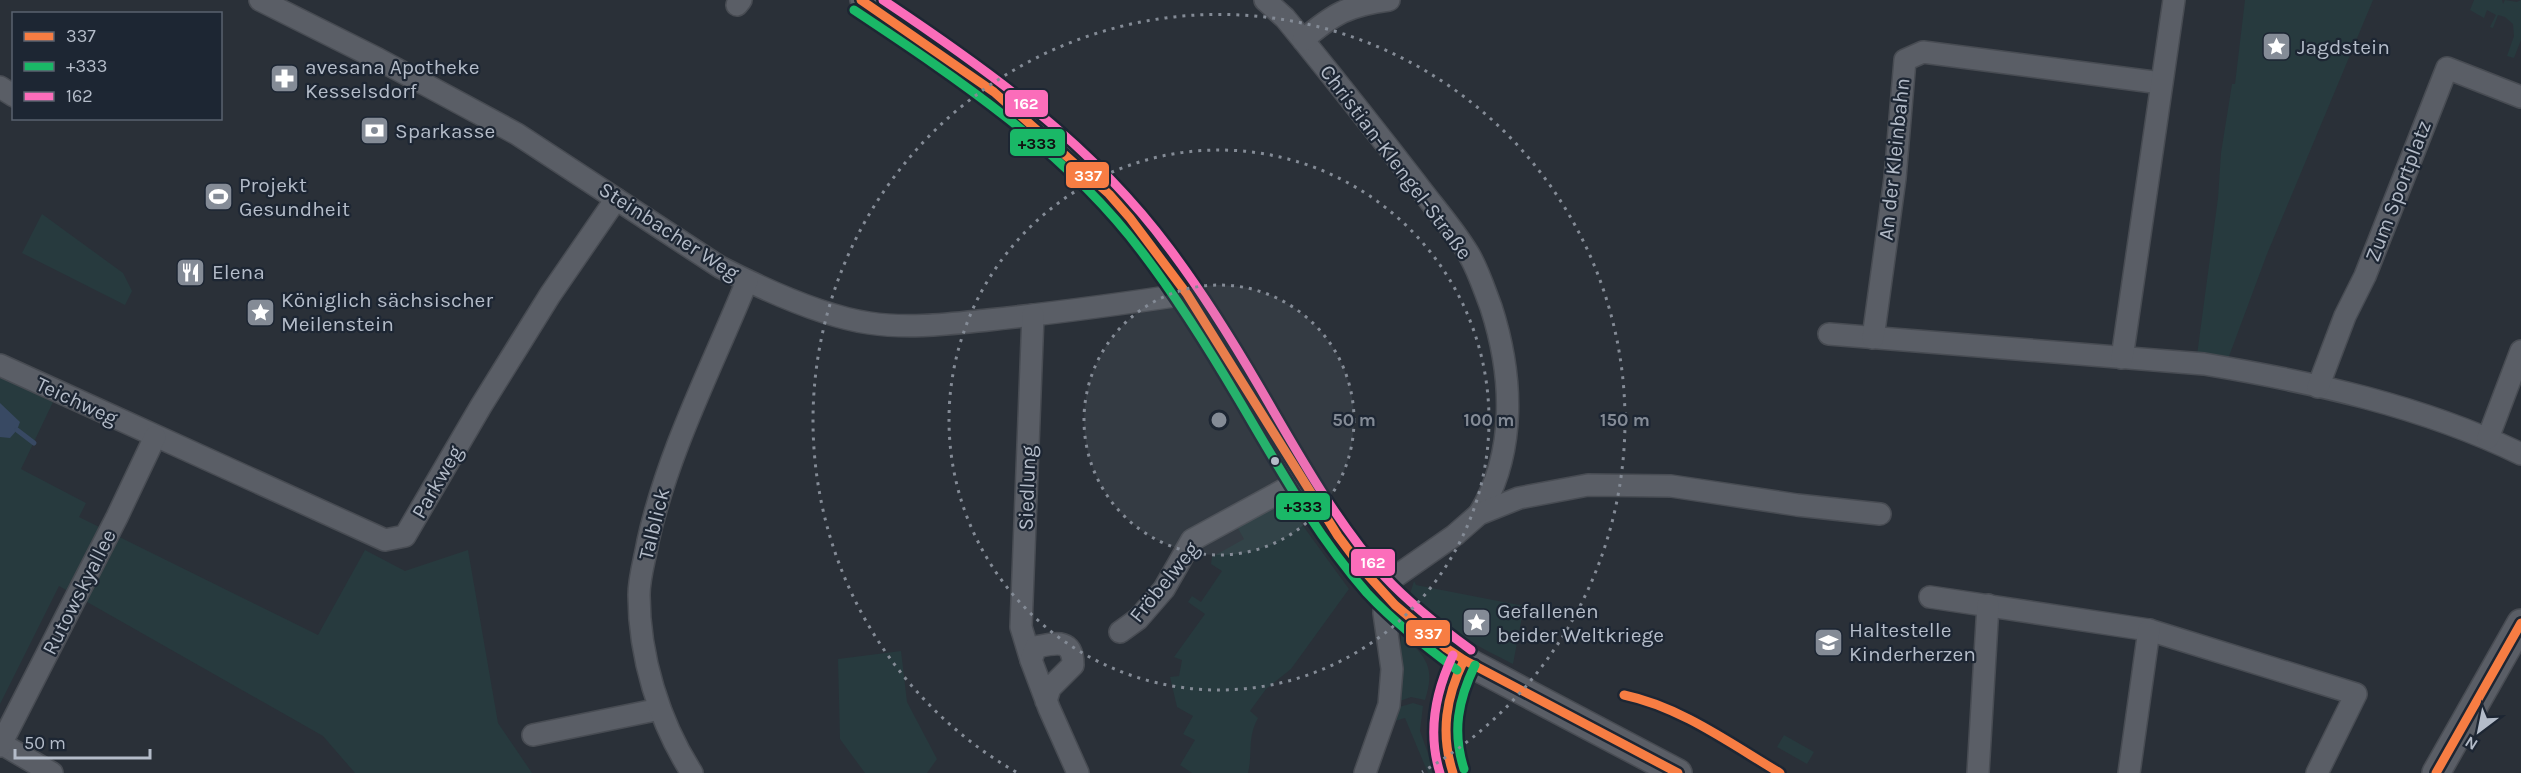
<svg xmlns="http://www.w3.org/2000/svg" width="2521" height="773" viewBox="0 0 2521 773" font-family="Karla,sans-serif">
	<rect width="100%" height="100%" fill="#2a3038"/>
	<g fill="#273a3e">
		<polygon points="2245,0 2373,0 2267,254 2228,359 2197,355 2218,198 2221,153 2232,84 2235,84"/>
		<polygon points="2474,0 2502,0 2503,4 2505,0 2517,2 2521,0 2521,40 2514,58 2507,56 2514,36 2513,24 2505,17 2498,15 2493,28 2490,27 2496,15 2487,10 2484,18 2470,10"/>
		<polygon points="42,214 123,273 132,291 125,305 22,253"/>
		<polygon points="0,377 53,402 21,469 86,503 79,517 318,635 365,550 405,571 468,550 498,723 532,773 355,773 323,736 59,586 0,704"/>
		<path d="M1271,507L1290,508L1349,589L1291,669L1266,689L1250,711L1258,718C1247,738 1253,752 1248,773H1192L1180,765L1195,740L1183,734L1193,716L1177,707L1170,677L1179,676L1182,660L1174,657L1205,614L1188,602L1192,596L1201,602L1222,571L1211,564L1212,557L1244,539L1235,523Z"/>
		<path d="M1414,581L1416,585L1524,606L1513,664C1488,651 1419,618 1410,594Z"/>
		<path d="M1401,635C1426,655 1436,668 1425,700L1411,697L1397,702Z"/>
		<polygon points="901,651 907,702 937,759 927,773 865,773 840,739 838,659"/>
		<polygon points="1413,703 1423,706 1420,731 1435,773 1428,773 1405,718 1391,722 1396,708"/>
		<polygon points="1784,735 1814,752 1807,764 1777,747"/>
	</g>
	<polygon fill="#384963" points="0,403 20,422 17,430 10,438 0,437"/>
	<g fill="none" stroke-linecap="round" stroke-linejoin="round">
		<polyline stroke="#384963" stroke-width="5" points="17,430 34,443"/>
		<defs>
			<g id="minor">
				<path d="M260,0L378,59L517,134L720,267C763,289 821,316 869,323C909,329 948,324 988,320C1055,313 1121,304 1187,294"/>
				<path d="M861,0C906,30 953,60 996,93C1035,124 1073,159 1108,194C1138,223 1163,259 1187,293C1274,418 1330,576 1464,660"/>
				<path d="M1265,0L1285,18L1303,40C1341,87 1379,135 1416,183C1433,206 1453,228 1468,253C1478,269 1484,289 1491,307C1513,375 1517,452 1479,514"/>
				<polyline points="737,5 741,0"/>
				<path d="M1303,40C1333,14 1349,5 1389,0"/>
				<polyline points="0,87 14,96"/>
				<path d="M1829,334L2204,364C2312,382 2422,406 2521,454"/>
				<polyline points="1873,338 1895,178 1905,60 1923,52 2161,83"/>
				<polyline points="2122,358 2174,0"/>
				<polyline points="0,365 385,540 405,536 481,406 550,295 616,199"/>
				<polyline points="2318,387 2345,316 2365,276 2447,68 2521,97"/>
				<polyline points="2488,438 2521,351"/>
				<polyline points="1930,597 2149,630 2356,694 2317,773"/>
				<polyline points="1120,632 1138,619 1164,589 1192,540 1302,480"/>
				<polyline points="1031,660 1021,627 1033,315"/>
				<path d="M1046,701L1050,688L1073,665C1073,638 1056,643 1036,647L1031,660L1049,708L1078,773"/>
				<polyline points="533,735 660,709"/>
				<polyline points="0,743 52,773"/>
				<polyline points="0,746 117,517 155,437"/>
				<path d="M692,773C659,722 639,656 639,595C639,577 645,559 648,541C668,451 712,367 747,281"/>
				<polyline points="1365,773 1389,705 1392,669 1384,613 1385,596 1392,579 1455,535 1479,514 1519,498 1588,485 1671,486 1797,505 1880,514"/>
				<polyline points="1978,773 1988,605"/>
				<polyline points="2129,773 2149,630"/>
			</g>
			<g id="tertiary">
				<path d="M1453,773C1438,735 1445,696 1464,660L1678,773"/>
				<polyline points="2436,773 2521,623"/>
			</g>
		</defs>
		<use href="#minor" stroke="#484c53" stroke-width="24"/>
		<use href="#tertiary" stroke="#484c53" stroke-width="30"/>
		<use href="#minor" stroke="#5a5e66" stroke-width="21"/>
		<use href="#tertiary" stroke="#5a5e66" stroke-width="27"/>
		<defs>
			<g id="bus-1">
				<polyline points="861,0 994,92 1109,194 1130,218 1187,294 1338,536 1365,572 1395,605 1446,648 1464,660 1678,773"/>
				<path d="M1624,695C1681,707 1731,744 1780,773"/>
				<path d="M1453,773C1440,733 1446,697 1464,660"/>
				<polyline points="2436,773 2521,623"/>
			</g>
			<g id="bus-2">
				<path d="M854,10C958,79 1066,151 1142,252C1178,299 1209,349 1239,400C1278,466 1316,535 1367,593C1394,622 1425,646 1457,670"/>
				<path d="M1464,769C1452,732 1458,700 1475,665"/>
			</g>
			<g id="bus-3">
				<path d="M883,0C988,70 1093,145 1169,248C1203,293 1232,340 1260,388C1298,453 1335,521 1385,577C1411,605 1441,628 1471,650"/>
				<path d="M1440,773C1427,732 1435,693 1453,655"/>
			</g>
		</defs>
		<use href="#bus-1" stroke="#1d2633" stroke-width="14"/>
		<use href="#bus-2" stroke="#1d2633" stroke-width="14"/>
		<use href="#bus-3" stroke="#1d2633" stroke-width="14"/>
		<use href="#bus-1" stroke="#f77d43" stroke-width="9"/>
		<use href="#bus-2" stroke="#1ab867" stroke-width="9"/>
		<use href="#bus-3" stroke="#fb6dba" stroke-width="9"/>
	</g>
	<circle cx="1219" cy="420" r="135" fill="#848b96" fill-opacity=".12"/>
	<g fill="none" stroke="#848b96" stroke-width="3" stroke-dasharray="3 6">
		<circle cx="1219" cy="420" r="135"/>
		<circle cx="1219" cy="420" r="270"/>
		<path d="M1016 772A406 406 0 1 1 1422 772"/>
	</g>
	<defs>
		<symbol id="sight-square" viewBox="-11 -11 22 22"><rect x="-9" y="-9" width="18" height="18" rx="4" fill="#848b96" stroke="#1d2633"/><path d="M0-6L1.8-2.2L6-1.7L2.9 1.2L3.7 5.4L0 3.3L-3.7 5.4L-2.9 1.2L-6-1.7L-1.8-2.2Z" fill="#fff"/></symbol>
		<symbol id="pharmacy-square" viewBox="-11 -11 22 22"><rect x="-9" y="-9" width="18" height="18" rx="4" fill="#848b96" stroke="#1d2633"/><path d="M-2-6h4v4h4v4h-4v4h-4v-4h-4v-4h4Z" fill="#fff"/></symbol>
		<symbol id="bank-square" viewBox="-11 -11 22 22"><rect x="-9" y="-9" width="18" height="18" rx="4" fill="#848b96" stroke="#1d2633"/><path d="M-6-4H6V4H-6ZM0-2.3a2.3 2.3 0 1 0 0 4.6a2.3 2.3 0 1 0 0-4.6Z" fill="#fff"/></symbol>
		<symbol id="stadium-square" viewBox="-11 -11 22 22"><rect x="-9" y="-9" width="18" height="18" rx="4" fill="#848b96" stroke="#1d2633"/><path d="M0-5a6.5 5 0 1 0 0 10a6.5 5 0 1 0 0-10ZM-3.5-1.8h7v3.6h-7Z" fill="#fff"/></symbol>
		<symbol id="restaurant-square" viewBox="-11 -11 22 22"><rect x="-9" y="-9" width="18" height="18" rx="4" fill="#848b96" stroke="#1d2633"/><path d="M-5-6h1v4h1v-4h1v4h1v-4h1v5L-1.5 .5V6h-2V.5L-5-1ZM5-6V6H3V1.5H1.5Q1.5-4 5-6Z" fill="#fff"/></symbol>
		<symbol id="school-square" viewBox="-11 -11 22 22"><rect x="-9" y="-9" width="18" height="18" rx="4" fill="#848b96" stroke="#1d2633"/><path d="M0-5L7-2L0 1L-7-2ZM-4 1L0 2.5L4 1V4Q0 6-4 4Z" fill="#fff"/></symbol>
	</defs>
	<g fill-rule="evenodd">
		<use href="#sight-square" x="2260" y="30" width="33" height="33"/>
		<use href="#pharmacy-square" x="268" y="62" width="33" height="33"/>
		<use href="#bank-square" x="358" y="114" width="33" height="33"/>
		<use href="#stadium-square" x="202" y="180" width="33" height="33"/>
		<use href="#restaurant-square" x="174" y="256" width="33" height="33"/>
		<use href="#sight-square" x="244" y="296" width="33" height="33"/>
		<use href="#sight-square" x="1460" y="606" width="33" height="33"/>
		<use href="#school-square" x="1812" y="626" width="33" height="33"/>
	</g>
	<circle fill="#b4bcc9" stroke="#1d2633" stroke-width="2" cx="1275" cy="461" r="5"/>
	<g text-anchor="middle" dominant-baseline="central" stroke-width="4.5" stroke-linejoin="round" paint-order="stroke">
		<g font-size="21" fill="#b4bcc9" stroke="#1d2633" text-anchor="start">
			<text x="2297" y="47">Jagdstein</text>
			<text x="305" y="67">avesana Apotheke<tspan x="305" dy="24">Kesselsdorf</tspan></text>
			<text x="395" y="131">Sparkasse</text>
			<text x="239" y="185">Projekt<tspan x="239" dy="24">Gesundheit</tspan></text>
			<text x="212" y="272">Elena</text>
			<text x="281" y="300">Königlich sächsischer<tspan x="281" dy="24">Meilenstein</tspan></text>
			<text x="1497" y="611">Gefallenen<tspan x="1497" dy="24">beider Weltkriege</tspan></text>
			<text x="1849" y="630">Haltestelle<tspan x="1849" dy="24">Kinderherzen</tspan></text>
		</g>
		<g font-size="21" fill="#b4bcc9" stroke="#1d2633">
			<text transform="translate(1894 159) rotate(-84)">An der Kleinbahn</text>
			<text transform="translate(1396 162) rotate(53)">Christian-Klengel-Straße</text>
			<text transform="translate(2398 191) rotate(-69)">Zum Sportplatz</text>
			<text transform="translate(669 231) rotate(33)">Steinbacher Weg</text>
			<text transform="translate(77 401) rotate(25)">Teichweg</text>
			<text transform="translate(437 482) rotate(-60)">Parkweg</text>
			<text transform="translate(1027 488) rotate(-88)">Siedlung</text>
			<text transform="translate(654 524) rotate(-76)">Talblick</text>
			<text transform="translate(1164 582) rotate(-51)">Fröbelweg</text>
			<text transform="translate(79 592) rotate(-63)">Rutowskyallee</text>
		</g>
	</g>
	<circle cx="1219" cy="420" r="9" fill="#848b96" stroke="#1d2633" stroke-width="3"/>
	<g font-size="18" text-anchor="middle" font-weight="bold" fill="#848b96" stroke="#1d2633" stroke-width="4.5" stroke-linejoin="round" paint-order="stroke">
		<text x="1354" y="426">50 m</text>
		<text x="1489" y="426">100 m</text>
		<text x="1625" y="426">150 m</text>
	</g>
	<g stroke="#1d2633" stroke-width="2">
		<rect x="1004" y="89" width="45" height="29" rx="6" fill="#fb6dba"/>
		<rect x="1009" y="128" width="57" height="29" rx="6" fill="#1ab867"/>
		<rect x="1065" y="161" width="45" height="28" rx="6" fill="#f77d43"/>
		<rect x="1275" y="492" width="56" height="29" rx="6" fill="#1ab867"/>
		<rect x="1350" y="548" width="46" height="29" rx="6" fill="#fb6dba"/>
		<rect x="1405" y="619" width="46" height="28" rx="6" fill="#f77d43"/>
	</g>
	<g font-size="16" text-anchor="middle" font-weight="bold" fill="#fff">
		<text x="1026" y="109">162</text>
		<text x="1088" y="181">337</text>
		<text x="1373" y="568">162</text>
		<text x="1428" y="639">337</text>
	</g>
	<g font-size="16" text-anchor="middle" font-weight="bold" fill="#111">
		<text x="1037" y="149">+333</text>
		<text x="1303" y="512">+333</text>
	</g>
	<rect x="12" y="12" width="210" height="108" fill="#1d2633" stroke="#59626f" stroke-width="1.5"/>
	<rect x="24" y="32" width="30" height="9" fill="#f77d43" stroke="#59626f" stroke-width="1.5"/>
	<text x="66" y="42" font-size="18" fill="#b4bcc9">337</text>
	<rect x="24" y="62" width="30" height="9" fill="#1ab867" stroke="#59626f" stroke-width="1.5"/>
	<text x="66" y="72" font-size="18" fill="#b4bcc9">+333</text>
	<rect x="24" y="92" width="30" height="9" fill="#fb6dba" stroke="#59626f" stroke-width="1.5"/>
	<text x="66" y="102" font-size="18" fill="#b4bcc9">162</text>
	<g transform="translate(2479 731) rotate(212)" stroke="#1d2633" stroke-width="4.5" paint-order="stroke">
	<path d="M0-4.5L10 22L0 15L-10 22Z" fill="#b4bcc9"/>
	<text y="-9" font-size="16" font-weight="bold" text-anchor="middle" fill="#b4bcc9">N</text>
	</g>
	<path d="M15 749v9h135v-9" fill="none" stroke="#b4bcc9" stroke-width="3"/>
	<text x="24" y="749" font-size="18" fill="#b4bcc9" stroke="#1d2633" stroke-width="4.5" paint-order="stroke">50 m</text>
</svg>
